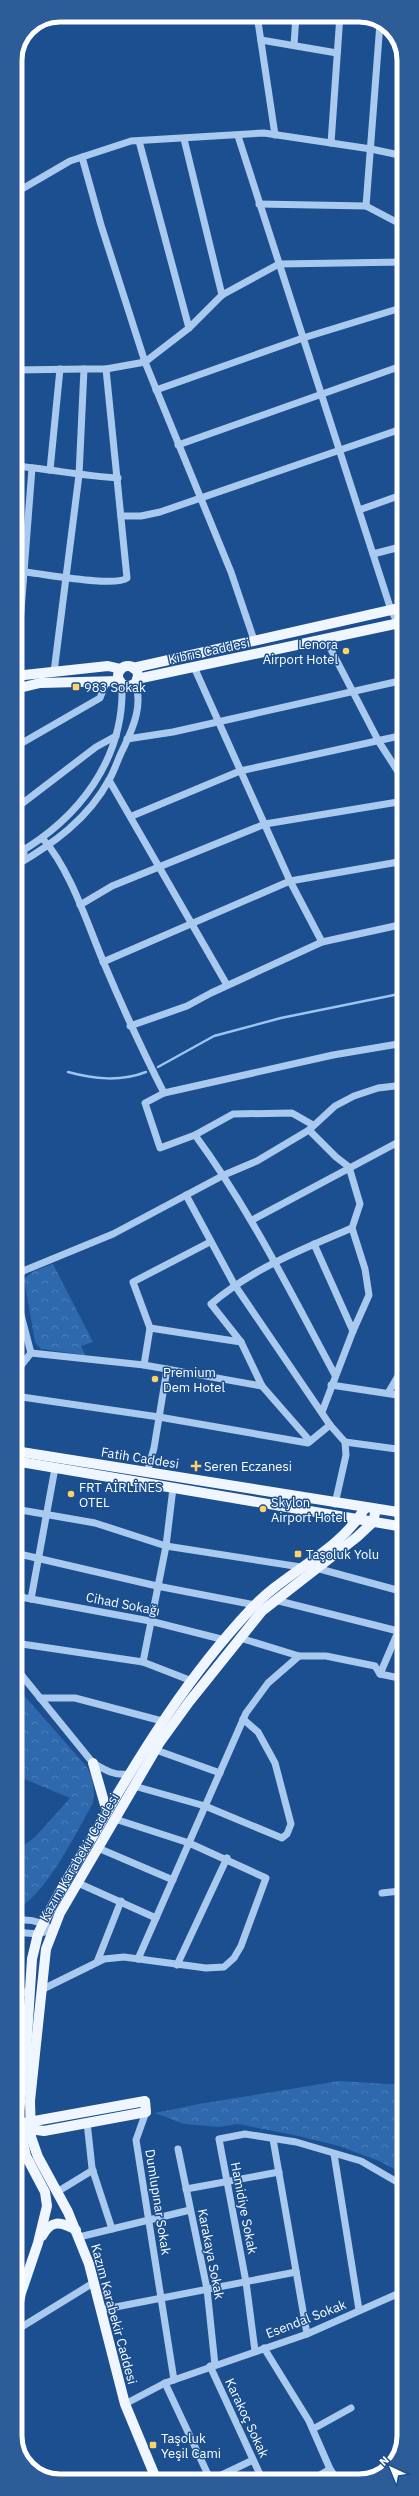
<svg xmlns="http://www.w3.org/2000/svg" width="419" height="2496" viewBox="0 0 419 2496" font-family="'IBM Plex Sans',sans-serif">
	<defs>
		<pattern id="forest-crowns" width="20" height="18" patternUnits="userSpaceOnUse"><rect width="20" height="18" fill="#2e69ad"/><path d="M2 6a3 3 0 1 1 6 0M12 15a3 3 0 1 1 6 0" fill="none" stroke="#4d80b9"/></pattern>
	</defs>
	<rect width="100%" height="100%" fill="#1b4f8f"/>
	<g fill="url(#forest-crowns)">
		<polygon points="53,1264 93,1342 81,1346 85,1355 41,1349 35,1342 24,1279 34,1271"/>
		<path d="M15,1685L86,1766C93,1778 95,1788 93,1803C78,1829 44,1900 15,1909V1852L36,1836L70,1798L17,1776Z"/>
		<polygon points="339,2081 404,2085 404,2174 379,2161 339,2146 294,2135 238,2124 219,2127 184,2124 155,2113 199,2104"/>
	</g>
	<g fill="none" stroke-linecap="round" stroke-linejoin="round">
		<g stroke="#9cc4f0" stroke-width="2.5">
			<polyline points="158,1067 214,1036 281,1018 404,993"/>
			<path d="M68,1072C94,1079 120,1082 146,1072"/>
		</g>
		<g stroke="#a9c9ee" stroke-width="7">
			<polyline points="257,15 275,135"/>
			<polyline points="261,40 337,53"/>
			<polyline points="294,45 296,15"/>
			<polyline points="238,136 391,610 398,623"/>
			<polyline points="184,139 222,295"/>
			<polyline points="139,141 189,328"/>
			<polyline points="331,143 340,15"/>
			<polyline points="82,157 101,225 145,362 231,572 254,640"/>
			<polyline points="15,193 70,161 131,141 264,133 371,149 404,156"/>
			<polyline points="259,204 366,206 404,226"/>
			<polyline points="366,206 380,23"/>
			<polyline points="106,369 145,362 189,328 222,295 279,264 404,262"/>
			<polyline points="15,370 84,369"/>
			<polyline points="156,390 303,338 404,307"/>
			<polyline points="178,445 404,365"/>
			<path d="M15,466C50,469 83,476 118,478"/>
			<polyline points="50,470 60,369"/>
			<polyline points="359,510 404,494"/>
			<polyline points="121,516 141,516 160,512 404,428"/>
			<polyline points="373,554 404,546"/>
			<path d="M15,571C36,572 114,588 127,578L106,369H84L79,475L54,672"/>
			<polyline points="326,640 379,742 404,781"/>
			<polyline points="194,667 290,881 322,942"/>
			<polyline points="16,676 32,468"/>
			<polyline points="127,739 173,732 404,680"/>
			<polyline points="15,747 100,698 106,683"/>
			<polyline points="109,780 227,985"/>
			<polyline points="15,809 96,747 116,736"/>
			<polyline points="132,816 240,771 404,735"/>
			<polyline points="15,829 24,853"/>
			<path d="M43,839C70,869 87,923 103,961C122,1006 142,1050 164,1093L145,1103L160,1148L195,1135C250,1210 291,1293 335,1375"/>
			<path d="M15,855C79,819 125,759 122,683"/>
			<path d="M15,866C53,844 88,819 109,780C115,770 118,758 124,747C134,726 143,704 135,682"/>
			<polyline points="80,905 112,886 265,824 404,801"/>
			<polyline points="103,962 290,881 404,861"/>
			<polyline points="130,1026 187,1006 211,993 322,942 404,924"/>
			<polyline points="164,1093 333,1055 404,1043"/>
			<polyline points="309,1130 336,1157 349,1167 360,1204 352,1228 365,1269 369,1295 353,1331 322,1412"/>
			<polyline points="195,1135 233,1114 292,1113 313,1125"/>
			<polyline points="15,1189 15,1191"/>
			<polyline points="186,1195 234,1284 330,1425 345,1442 346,1455 335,1504"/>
			<polyline points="252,1220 404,1139"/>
			<polyline points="314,1244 353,1331"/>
			<polyline points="15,1278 23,1271 113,1234 224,1175 257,1161 309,1130 335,1106 354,1096 378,1088 404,1085"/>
			<polyline points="15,1292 31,1353"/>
			<polyline points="150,1328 241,1342"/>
			<polyline points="144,1365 150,1328 133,1282 210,1242"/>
			<polyline points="15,1373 31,1353 144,1365 262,1386"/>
			<polyline points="331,1385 404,1396"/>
			<polyline points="388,1393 404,1366"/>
			<polyline points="15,1396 159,1417 308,1443 330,1425"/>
			<path d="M310,1441L262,1386L241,1342L211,1304C252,1269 302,1249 352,1228"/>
			<polyline points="345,1442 404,1450"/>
			<polyline points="147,1473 154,1448 167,1369"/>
			<polyline points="15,1509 95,1523 166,1546 301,1567"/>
			<polyline points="15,1553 157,1586 255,1605"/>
			<polyline points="316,1568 404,1592"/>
			<polyline points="15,1596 150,1621 225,1640"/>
			<polyline points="31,1599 55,1468"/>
			<polyline points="275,1600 398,1631"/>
			<polyline points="404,1618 380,1674 404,1679"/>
			<polyline points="15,1643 143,1662 192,1681"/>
			<polyline points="299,1656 326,1656 375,1666 380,1674"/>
			<polyline points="143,1662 166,1546 173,1488"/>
			<path d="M15,1667L93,1763C105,1770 114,1776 129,1774"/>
			<polyline points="40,1698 75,1698 162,1721"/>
			<polyline points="156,1750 220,1773"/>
			<polyline points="134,1786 205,1806 282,1838 287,1834 291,1824 275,1763 258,1732 243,1719"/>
			<polyline points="98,1848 173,1880"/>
			<polyline points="78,1883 156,1918"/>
			<polyline points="382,1893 400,1891 404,1898"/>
			<path d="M15,1921C29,1918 41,1921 52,1930"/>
			<polyline points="15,1932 38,1934 52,1930"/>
			<polyline points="138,1959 246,1713 268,1683 299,1656 240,1638"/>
			<polyline points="97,1962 121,1901"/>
			<polyline points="177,1965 227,1858"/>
			<polyline points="41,1990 104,1959 124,1957 206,1968 224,1967 234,1958 241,1946 266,1878 189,1843 115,1819"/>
			<polyline points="15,1996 30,1990"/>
			<polyline points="15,2058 26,2052"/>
			<polyline points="146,2112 136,2140 174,2380"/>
			<polyline points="87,2122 92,2168 112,2229"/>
			<polyline points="273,2139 307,2334"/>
			<polyline points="15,2149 22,2143"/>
			<polyline points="178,2149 207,2289 215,2365"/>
			<polyline points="334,2154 359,2310"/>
			<polyline points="186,2189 279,2172"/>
			<polyline points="57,2192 93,2170"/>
			<polyline points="79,2237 190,2210"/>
			<polyline points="100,2310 296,2272"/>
			<polyline points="15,2331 93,2283"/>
			<polyline points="264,2348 309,2421 330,2469 338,2481"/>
			<polyline points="255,2351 246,2282 219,2139 245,2134 296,2142 361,2161 404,2186"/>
			<polyline points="210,2366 263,2481"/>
			<polyline points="165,2383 211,2481"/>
			<polyline points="125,2404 165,2383 307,2334 404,2291"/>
			<polyline points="313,2429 351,2408"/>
			<polyline points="209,2481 253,2460"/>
			<polyline points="310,2481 330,2469"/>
		</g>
		<g stroke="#f0f6ff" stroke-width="10">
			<circle cx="128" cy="676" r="10"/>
			<polyline points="133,668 404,607"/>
			<polyline points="15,676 108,666 121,669"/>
			<polyline points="137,679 404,622"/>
			<polyline points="15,689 40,683 120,681"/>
			<polyline points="15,1451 404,1513"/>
			<polyline points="15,1461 404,1527"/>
			<polyline points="93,1763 107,1812"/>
			<polygon points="145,2101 146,2112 44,2131 30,2129 18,2124"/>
			<path d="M42,2236C51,2220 60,2221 76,2230"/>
			<path d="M15,2320L21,2293L38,2243L47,2206L45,2192L26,2156L18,2120L26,2052L32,1959L38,1934C55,1897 77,1863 97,1829C142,1751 189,1675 251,1609C285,1572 339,1552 365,1508"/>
			<polyline points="157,2481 125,2404 89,2264 68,2212 38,2157 31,2137 30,2101 46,1949 60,1913 160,1742 189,1702 262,1611 357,1537 373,1522 376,1509"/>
		</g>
	</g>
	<g fill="#ffd166" stroke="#1b4f8f" stroke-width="1.5">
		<circle cx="346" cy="651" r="4"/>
		<rect x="72" y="683" width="8" height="8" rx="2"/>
		<circle cx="155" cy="1379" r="4"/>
		<path d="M194 1460h4v4h4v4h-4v4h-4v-4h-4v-4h4z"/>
		<circle cx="71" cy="1494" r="4"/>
		<circle cx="263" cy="1509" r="4"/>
		<rect x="294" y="1550" width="8" height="8" rx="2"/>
		<rect x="149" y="2441" width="8" height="8" rx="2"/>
	</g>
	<g text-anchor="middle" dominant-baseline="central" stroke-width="3" stroke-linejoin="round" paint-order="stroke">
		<g font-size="13" fill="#fff" stroke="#1b4f8f" text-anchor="start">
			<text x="338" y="644" text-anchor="end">Lenora<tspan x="338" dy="15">Airport Hotel</tspan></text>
			<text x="84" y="687">983 Sokak</text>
			<text x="163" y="1372">Premium<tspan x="163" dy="15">Dem Hotel</tspan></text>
			<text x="204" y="1466">Seren Eczanesi</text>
			<text x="79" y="1487">FRT AİRLİNES<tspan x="79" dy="15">OTEL</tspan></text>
			<text x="271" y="1502">Skylon<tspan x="271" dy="15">Airport Hotel</tspan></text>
			<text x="306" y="1554">Taşoluk Yolu</text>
			<text x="161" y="2438">Taşoluk<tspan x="161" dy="15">Yeşil Cami</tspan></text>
		</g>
		<g font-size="13" fill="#fff" stroke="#1b4f8f">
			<text transform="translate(209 651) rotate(-12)">Kıbrıs Caddesi</text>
			<text transform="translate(140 1458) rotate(9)">Fatih Caddesi</text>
			<text transform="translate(123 1604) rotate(11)">Cihad Sokağı</text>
			<text transform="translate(79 1857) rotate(-60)">Kazım Karabekir Caddesi</text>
			<text transform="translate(158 2202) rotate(81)">Dumlupınar Sokak</text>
			<text transform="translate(244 2208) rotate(79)">Hamidiye Sokak</text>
			<text transform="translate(211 2254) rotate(79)">Karakaya Sokak</text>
			<text transform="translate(114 2314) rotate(75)">Kazım Karabekir Caddesi</text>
			<text transform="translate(306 2319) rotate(-21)">Esendal Sokak</text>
			<text transform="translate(247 2418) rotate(65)">Karakoç Sokak</text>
		</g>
	</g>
	<path d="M0 0H419V2496H0ZM60 22H359A38 38 0 0 1 397 60V2436A38 38 0 0 1 359 2474H60A38 38 0 0 1 22 2436V60A38 38 0 0 1 60 22Z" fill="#2d5d98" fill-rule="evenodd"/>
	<path fill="none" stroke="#fff" stroke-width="5" d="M60 22H359A38 38 0 0 1 397 60V2436A38 38 0 0 1 359 2474H60A38 38 0 0 1 22 2436V60A38 38 0 0 1 60 22Z"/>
	<g transform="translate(391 2468) rotate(316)" stroke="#1b4f8f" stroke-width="3" paint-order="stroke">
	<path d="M0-3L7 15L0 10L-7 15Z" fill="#ffffff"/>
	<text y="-6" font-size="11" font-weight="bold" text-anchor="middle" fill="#ffffff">N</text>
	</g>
</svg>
